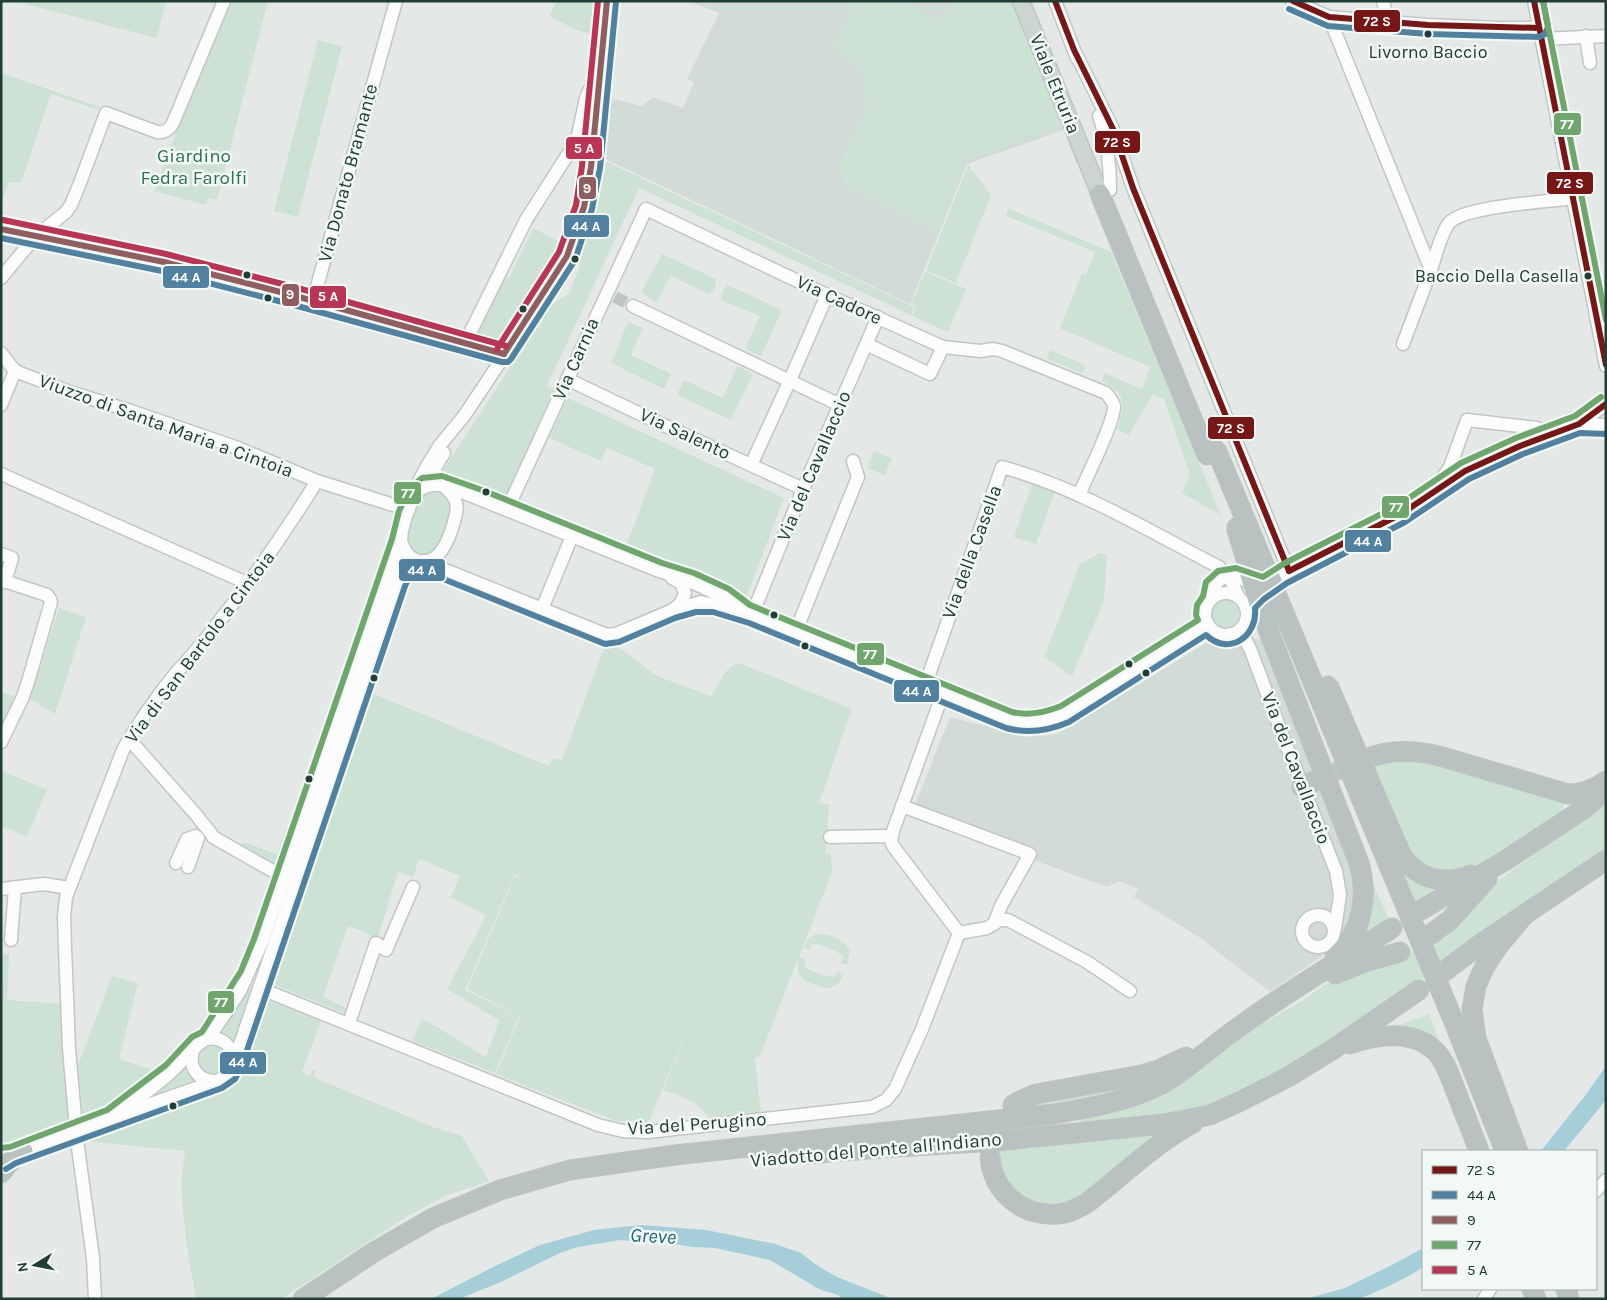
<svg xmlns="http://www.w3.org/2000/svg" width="1607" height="1300" viewBox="0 0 1607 1300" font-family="Karla,sans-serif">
	<rect width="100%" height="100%" fill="#e4e9e7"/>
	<g fill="#d2dbd7">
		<polygon points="688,1 1013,1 1064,130 967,164 910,304 603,158 609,98 642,106 653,97 683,108 694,82 687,79 719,13"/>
		<polygon points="1262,639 1353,872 1356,899 1347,931 1336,946 1270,992 1199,937 1134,897 1138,889 1119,881 1107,887 911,815 950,717 1028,737 1058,734 1209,641"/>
	</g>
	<g fill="#cde2d4">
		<polygon points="13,1 166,1 157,38"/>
		<polygon points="228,1 268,1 217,200 208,198 206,205 154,191 170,147"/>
		<path d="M556,1H598L594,33C580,35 562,22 550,16Z"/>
		<polygon points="855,1 899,1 937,20 943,16 955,1 1012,1 1061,127 966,160 937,232 847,188 839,166 867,104 860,67 832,48"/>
		<polygon points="318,40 342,46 298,217 274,211"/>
		<polygon points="1,73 100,107 99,110 51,94 21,183 9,182 1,204"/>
		<polygon points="603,160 914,307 911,315 639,188 547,386 556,390 504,501 446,477 444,473 444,469 550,306 569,293 580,266 581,250 593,217"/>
		<polygon points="968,165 991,195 956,283 926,271"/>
		<path d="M1008,208L1111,252L1221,515L1182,493L1190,475L1164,399L1153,394L1129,435L1117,429C1125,406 1127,393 1102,381L1104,373L1142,389L1150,367L1060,328L1082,273L1086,274L1095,252L1006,216Z"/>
		<polygon points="533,228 560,242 535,289 504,338 495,341 475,335 504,277 509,279"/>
		<polygon points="662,254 716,279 715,288 710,294 670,276 657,303 641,292"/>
		<polygon points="925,272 966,289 948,332 912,316 916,306 911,304"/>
		<polygon points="728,285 782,310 761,356 745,349 760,316 721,300 722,291"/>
		<polygon points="628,322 643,328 631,355 671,374 664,389 611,363"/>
		<polygon points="1050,350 1085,365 1083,373 1047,359"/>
		<polygon points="737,366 753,374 731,420 677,395 684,380 723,398"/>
		<polygon points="568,398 784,498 746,598 625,549 655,469 607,448 601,461 549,438"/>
		<polygon points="874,451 892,458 885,475 867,468"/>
		<polygon points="1032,484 1055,491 1036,544 1014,537"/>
		<path d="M430,491H440L451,502C451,512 445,539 438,547C425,562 406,552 407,533C412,519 415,498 430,491Z"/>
		<polygon points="1100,553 1107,555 1104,601 1072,676 1044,657 1080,564"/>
		<circle cx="1225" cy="614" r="14"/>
		<polygon points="59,608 86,617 55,714 30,699"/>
		<path d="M606,643H613L657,676L711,696C719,684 723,668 739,663L852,709L819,803L829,804L826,854H831L832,872L799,957L806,959L804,966C814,973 823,976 835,977L837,971L844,974C837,991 827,990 811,983C806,981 802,979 799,974C797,968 798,963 798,959L760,1056L755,1058L761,1113L711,1119C694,1100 688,1098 663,1090L701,997L648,1123L616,1121L496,1074L520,1017L467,989L515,876L523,878L515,874L465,990L519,1017L495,1073L412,1041L422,1018L486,1057L499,1020L447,989L486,916L451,897L460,876L419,859L413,877L398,872L377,940L365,932L348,926L323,997L346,1008L344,1013L273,984L272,981L361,719L374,694L549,766L552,759L562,760Z"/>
		<polygon points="1,692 16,697 1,728"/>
		<path d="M1390,758H1417L1565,803L1563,810C1543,823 1471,877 1452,875C1443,875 1424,866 1415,863L1367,766Z"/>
		<polygon points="1,770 47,790 27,837 1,826"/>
		<polygon points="1606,796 1606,848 1550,890 1372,1015 1283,1071 1205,1109 1084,1128 1077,1116 1204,1057 1302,1001 1324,985 1405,954 1432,941 1476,897 1576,824"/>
		<polygon points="286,828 293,830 280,868 240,843 246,843 277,854"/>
		<polygon points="1398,863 1453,886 1416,909"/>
		<polygon points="1368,872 1391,924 1354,947"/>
		<path d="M816,934C828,933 846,939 850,952L847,965L841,963L843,956C834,949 824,945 812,944L810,950L804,948L809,938Z"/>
		<polygon points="2,954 9,954 7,1000 63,1004 70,1123 1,1151"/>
		<polygon points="112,976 138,983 119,1059 159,1072 121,1098 83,1118 78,1065"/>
		<polygon points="246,988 254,991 235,1044 224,1035 217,1033"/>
		<polygon points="265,999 321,1021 302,1072 310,1076 313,1069 316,1070 313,1077 433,1127 462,1136 489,1181 445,1196 406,1217 281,1299 196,1299 186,1242 181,1185 185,1151 84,1141 228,1084 238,1075"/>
		<polygon points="1429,1014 1445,1057 1386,1030"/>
		<circle cx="214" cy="1059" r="15"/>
		<polygon points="188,1061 198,1081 147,1101 145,1098"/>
		<polygon points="1137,1083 1140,1087 1080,1103 1016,1110 1032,1102"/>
		<polygon points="1175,1127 1086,1194 1062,1206 1036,1205 1007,1188 997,1163 996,1148 1033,1148"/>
	</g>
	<g fill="#a5ced8">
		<polygon points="1606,1066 1606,1100 1564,1151 1541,1151 1587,1093"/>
		<polygon points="641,1225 706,1230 775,1244 801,1253 818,1266 837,1277 893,1299 843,1299 838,1295 819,1289 770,1260 715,1248 693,1247 653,1241 638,1242 620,1240 578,1247 560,1253 501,1282 459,1299 431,1299 495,1266 540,1245 594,1230"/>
		<path d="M1423,1248V1267C1404,1280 1381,1290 1359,1299H1305L1345,1288L1392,1265Z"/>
	</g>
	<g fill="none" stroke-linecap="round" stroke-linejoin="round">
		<polyline stroke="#bdc6c4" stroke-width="12" stroke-dasharray="12 6" stroke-linecap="butt" points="615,297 633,306"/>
		<polyline stroke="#bdc6c4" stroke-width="19" stroke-dasharray="19 9" stroke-linecap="butt" points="1321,778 1363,760"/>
		<defs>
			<g id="minor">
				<polyline points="1055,1 1077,58"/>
				<polyline points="1292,1 1329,17 1428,25 1499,28 1539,28"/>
				<polyline points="1383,1 1388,22"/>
				<polyline points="1534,1 1606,366"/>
				<polyline points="1329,17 1431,270 1403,344"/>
				<polyline points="1586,36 1590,63"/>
				<polyline points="1542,39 1606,36"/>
				<polyline points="1074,50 1113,129 1133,188 1289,571"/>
				<path d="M1099,116C1108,141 1110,164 1110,190"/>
				<path d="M1,229C55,243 110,249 164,262C278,290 391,323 504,354"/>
				<path d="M1431,270C1435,257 1441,234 1449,223C1464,206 1547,202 1573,198"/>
				<path d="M1,278L35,237L66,212L71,205L80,183L106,113L157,132C165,133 169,130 173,123L224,1"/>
				<polyline points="313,301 396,1"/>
				<polyline points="633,306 840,405"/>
				<polyline points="465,343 526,220 577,140 586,98 590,89 599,87"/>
				<path d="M943,347L980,351L993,349L1002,351L1106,393C1109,397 1113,401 1114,406C1115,421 1086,478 1079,495"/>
				<polyline points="1,353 15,371"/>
				<polyline points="15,371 70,392 131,411 238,448 317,481 409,510"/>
				<polyline points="567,379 657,422 803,489"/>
				<polyline points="1,405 15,371"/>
				<polyline points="1579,424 1606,425"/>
				<polyline points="751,465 790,380 827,295"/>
				<polyline points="1,474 249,584"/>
				<polyline points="1437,485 1450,467 1467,420 1537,428 1542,439"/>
				<polyline points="417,493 419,481 427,466 440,445 464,416 512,344 567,256 575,235 584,207 591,167 607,1"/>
				<polyline points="507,510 646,209 827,295 943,347 930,374 866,344"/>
				<path d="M401,541C404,550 408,558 419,561C442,566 452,531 456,514C462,489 430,486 436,467C438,462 442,457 444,453"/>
				<polyline points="1,554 12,558 5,582"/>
				<polyline points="423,561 607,635 616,634 673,610 701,602 739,611"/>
				<polyline points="1282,575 1401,514 1465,471 1520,446 1579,424 1606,404"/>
				<polyline points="672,578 681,583 685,593 681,603 673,610"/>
				<polyline points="1,580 47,595 50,599 51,602 28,682 22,699 1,742"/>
				<circle cx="1226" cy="614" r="21"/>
				<path d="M1211,599C1214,577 1226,572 1246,581"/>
				<polyline points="542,609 572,536"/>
				<polyline points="752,615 803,489 878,317"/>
				<polyline points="1241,630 1251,651 1282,734 1336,871 1340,895 1335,929"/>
				<polyline points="795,633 858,477 853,461"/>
				<path d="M925,686L1002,467C1079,488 1149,531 1219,567L1229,576L1238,596"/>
				<polyline points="943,693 893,831 891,841 893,846 959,933"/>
				<path d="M129,739L198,817C202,824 209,829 213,837L285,878"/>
				<polyline points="902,806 1030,854 1001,906 994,924"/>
				<polyline points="830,837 886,836 891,838"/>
				<polyline points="176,863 187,839 196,836"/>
				<polyline points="188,867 198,838"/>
				<polyline points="1,889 44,884 69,888"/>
				<circle cx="1318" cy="931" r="16"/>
				<polyline points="959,933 987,928 1000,920 1008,920 1087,962 1130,991"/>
				<polyline points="11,940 15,888"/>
				<polyline points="259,988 598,1125 623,1131 648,1132 872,1107 886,1100 895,1089 922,1029 959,933"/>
				<polyline points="349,1023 376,943 386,950 413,887"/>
				<path d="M208,1039L231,1005L241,989L262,942L325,759L401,541C401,528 409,504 417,493C420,488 428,485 434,485C442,484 450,488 457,490L659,571C691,580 719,593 746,613L1017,722L1040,723L1065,714L1208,624"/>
				<path d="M193,1051C188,1067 198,1081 215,1081"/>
				<path d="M122,1110C138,1098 156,1086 171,1072C180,1065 197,1043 205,1040C220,1034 233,1046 234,1061"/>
				<path d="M16,1154L111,1118L219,1080L229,1073L233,1065L397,583C401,573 406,565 416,560"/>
				<polyline points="1596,1191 1606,1180"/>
				<path d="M95,1299L93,1258L77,1140L69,1048L65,948L64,917L66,897L123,750C138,723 156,698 175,674C186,662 197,650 207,637C247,587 283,536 317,481"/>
				<polyline points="1484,1299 1490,1289"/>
			</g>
			<polyline id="major" points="1021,1 1100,194"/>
			<g id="highway">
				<polyline points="1100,194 1207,455"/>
				<path d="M1366,759C1391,748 1417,750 1443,757L1568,794C1583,794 1594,790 1606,781"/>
				<polyline points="1302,787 1321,778"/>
				<path d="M1400,852C1415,879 1443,886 1471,875"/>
				<polyline points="1421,910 1506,860 1582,810 1592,802 1606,787"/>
				<polyline points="1431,934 1450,920 1487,879"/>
				<path d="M1335,957C1362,933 1369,897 1359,863"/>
				<polyline points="1442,973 1482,943 1606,860"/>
				<polyline points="1335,974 1365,962 1400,952"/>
				<path d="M1350,1044C1377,1034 1415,1029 1437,1053C1447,1064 1451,1080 1457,1094C1464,1113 1472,1132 1479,1151"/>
				<polyline points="1013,1105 1022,1100 1036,1094 1141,1075 1158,1070 1186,1057"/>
				<polyline points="1518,1151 1476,1038 1472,1009 1476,986 1485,966 1499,945 1525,914"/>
				<polyline points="808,1154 881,1148 997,1141 1164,1124 1210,1115 1241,1101 1288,1077 1332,1050 1419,990"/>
				<path d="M990,1157C993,1192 1022,1217 1058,1214C1068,1214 1078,1208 1087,1203C1122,1176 1154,1144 1193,1123"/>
				<polyline points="1,1173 11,1161 23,1151"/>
				<polyline points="1532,1289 1536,1299"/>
				<polyline points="1566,1289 1569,1299"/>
				<path d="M303,1299L374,1252L433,1218L500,1190L570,1170L675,1155L1054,1114C1089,1108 1124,1102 1156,1087C1187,1071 1211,1046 1239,1027C1288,991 1341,960 1392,928"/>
			</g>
		</defs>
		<use href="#minor" stroke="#c1c6c4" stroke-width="15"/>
		<use href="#major" stroke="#bdc5c3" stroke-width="19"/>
		<use href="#highway" stroke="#bdc5c3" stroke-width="21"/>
		<use href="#minor" stroke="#fbfcfb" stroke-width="12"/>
		<use href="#major" stroke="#cdd5d3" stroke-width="16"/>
		<use href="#highway" stroke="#bac2c1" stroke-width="19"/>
		<defs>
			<g id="highway-bridge">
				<polyline points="1216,449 1454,1022 1505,1151"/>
				<polyline points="1236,527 1269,632 1359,863"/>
				<polyline points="1328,685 1400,852"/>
			</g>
		</defs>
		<use href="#highway-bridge" stroke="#bdc5c3" stroke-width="21" stroke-linecap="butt"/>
		<use href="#highway-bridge" stroke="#bac2c1" stroke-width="19"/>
		<defs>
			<g id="bus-1">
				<polyline points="1055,1 1074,50 1113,129 1133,188 1289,571"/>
				<polyline points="1293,1 1329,17 1428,25 1539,28"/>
				<polyline points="1534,1 1606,365"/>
				<polyline points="1289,571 1401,514 1465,471 1520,446 1579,424 1606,404"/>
			</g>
			<g id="bus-2">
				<polyline points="1289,9 1328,26 1428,34 1539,37 1545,34 1548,27 1543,1"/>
				<polyline points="1,238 162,271 290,304 502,362 508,362 511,359 575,260 592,209 600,168 616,2"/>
				<path d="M6,1169L16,1163L222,1088L235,1079L241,1068L405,586L411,574L416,569L421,570L605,644L619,642L675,618L696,612H713L749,623L1006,728C1028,734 1048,731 1069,722L1206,635C1229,657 1258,636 1255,608L1264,599L1287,583L1405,522L1469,479L1523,454L1580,433L1606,434"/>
			</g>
			<g id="bus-3">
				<polyline points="1,229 164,262 292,295 504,354"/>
				<polyline points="504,354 567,256 584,207 591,167 607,1"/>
			</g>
			<g id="bus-4">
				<polyline points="1543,1 1606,320"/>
				<path d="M1,1148L10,1147L107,1110L166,1065L192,1037L202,1032L241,971L254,939L392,539L399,511L410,488L422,478L442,476L482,490L662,563L694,573L729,589L750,605L1012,712C1029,716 1044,713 1061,706L1198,620L1196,615L1197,605L1203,596L1206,582L1218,571L1236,568L1263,577L1285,563L1397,506L1461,463L1516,438L1575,416L1601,397"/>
			</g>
			<g id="bus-5">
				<polyline points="3,220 166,254 294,287 506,346"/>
				<polyline points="497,349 559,252 576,205 582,166 598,1"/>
			</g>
		</defs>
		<use href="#bus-1" stroke="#f2f8f5" stroke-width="10"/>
		<use href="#bus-2" stroke="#f2f8f5" stroke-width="10"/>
		<use href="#bus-3" stroke="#f2f8f5" stroke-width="10"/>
		<use href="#bus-4" stroke="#f2f8f5" stroke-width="10"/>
		<use href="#bus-5" stroke="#f2f8f5" stroke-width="10"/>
		<use href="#bus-1" stroke="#751617" stroke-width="6"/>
		<use href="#bus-2" stroke="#5281a0" stroke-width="6"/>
		<use href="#bus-3" stroke="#8f5e5e" stroke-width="6"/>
		<use href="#bus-4" stroke="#70a66d" stroke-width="6"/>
		<use href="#bus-5" stroke="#b73654" stroke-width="6"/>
	</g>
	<g fill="#223c36" stroke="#f2f8f5" stroke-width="2">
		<circle cx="1428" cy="34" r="4.5"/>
		<circle cx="575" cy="259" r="4.5"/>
		<circle cx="247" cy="275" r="4.5"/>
		<circle cx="1588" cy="276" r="4.5"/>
		<circle cx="268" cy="298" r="4.5"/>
		<circle cx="523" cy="309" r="4.5"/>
		<circle cx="486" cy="492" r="4.5"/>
		<circle cx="774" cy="615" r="4.5"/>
		<circle cx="805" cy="646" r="4.5"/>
		<circle cx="1129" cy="664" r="4.5"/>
		<circle cx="1146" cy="673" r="4.5"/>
		<circle cx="374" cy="678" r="4.5"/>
		<circle cx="309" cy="779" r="4.5"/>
		<circle cx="173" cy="1106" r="4.5"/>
	</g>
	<g text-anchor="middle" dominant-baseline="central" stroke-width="5" stroke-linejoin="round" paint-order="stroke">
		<g font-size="18" fill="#223c36" stroke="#f2f8f5">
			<text x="1428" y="52">Livorno Baccio</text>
			<text x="1579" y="276" text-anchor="end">Baccio Della Casella</text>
		</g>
		<g font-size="19" fill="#223c36" stroke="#f2f8f5">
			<text transform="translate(1055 84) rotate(68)">Viale Etruria</text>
			<text transform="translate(348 173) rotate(-75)">Via Donato Bramante</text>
			<text transform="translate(839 300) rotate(25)">Via Cadore</text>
			<text transform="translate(576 359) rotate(-66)">Via Carnia</text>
			<text transform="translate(166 426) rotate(20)">Viuzzo di Santa Maria a Cintoia</text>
			<text transform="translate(685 434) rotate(25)">Via Salento</text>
			<text transform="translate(814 466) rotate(-67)">Via del Cavallaccio</text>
			<text transform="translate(972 552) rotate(-70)">Via della Casella</text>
			<text transform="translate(200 647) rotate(-53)">Via di San Bartolo a Cintoia</text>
			<text transform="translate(1296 768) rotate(69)">Via del Cavallaccio</text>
			<text transform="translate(697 1124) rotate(-4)">Via del Perugino</text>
			<text transform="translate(876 1150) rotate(-5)">Viadotto del Ponte all'Indiano</text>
		</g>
		<g font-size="19" fill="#2c734a" stroke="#f2f8f5">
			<text x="194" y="156">Giardino<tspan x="194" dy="22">Fedra Farolfi</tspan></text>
		</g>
		<g font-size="20" font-style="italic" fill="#1c6578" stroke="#f2f8f5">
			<text transform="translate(653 1236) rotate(3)">Greve</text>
		</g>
	</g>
	<g stroke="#f2f8f5" stroke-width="2">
		<rect x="1353" y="9" width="48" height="24" rx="5" fill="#751617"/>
		<rect x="1553" y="112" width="29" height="24" rx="5" fill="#70a66d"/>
		<rect x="1094" y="130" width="47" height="24" rx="5" fill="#751617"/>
		<rect x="565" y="136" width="38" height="24" rx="5" fill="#b73654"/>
		<rect x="1546" y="171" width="48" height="24" rx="5" fill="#751617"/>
		<rect x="578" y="176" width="19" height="24" rx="5" fill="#8f5e5e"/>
		<rect x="563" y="214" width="47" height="24" rx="5" fill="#5281a0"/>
		<rect x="162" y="265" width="48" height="24" rx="5" fill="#5281a0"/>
		<rect x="281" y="283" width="19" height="24" rx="5" fill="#8f5e5e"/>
		<rect x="309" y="285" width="38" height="24" rx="5" fill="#b73654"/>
		<rect x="1207" y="416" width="48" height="24" rx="5" fill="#751617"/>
		<rect x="393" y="481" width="29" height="24" rx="5" fill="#70a66d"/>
		<rect x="1381" y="495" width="29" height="24" rx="5" fill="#70a66d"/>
		<rect x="1344" y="529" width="48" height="24" rx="5" fill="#5281a0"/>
		<rect x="398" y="558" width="48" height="24" rx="5" fill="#5281a0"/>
		<rect x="856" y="642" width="29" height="24" rx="5" fill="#70a66d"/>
		<rect x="893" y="679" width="47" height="24" rx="5" fill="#5281a0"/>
		<rect x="207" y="990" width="28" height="24" rx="5" fill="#70a66d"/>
		<rect x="219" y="1051" width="48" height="24" rx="5" fill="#5281a0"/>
	</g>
	<g font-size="14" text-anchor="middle" font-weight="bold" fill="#fff">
		<text x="1377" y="26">72 S</text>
		<text x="1567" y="129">77</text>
		<text x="1117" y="147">72 S</text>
		<text x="584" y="153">5 A</text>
		<text x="1570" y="188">72 S</text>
		<text x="587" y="193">9</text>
		<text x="586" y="231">44 A</text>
		<text x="186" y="282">44 A</text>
		<text x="290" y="299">9</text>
		<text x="328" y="301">5 A</text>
		<text x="1231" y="433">72 S</text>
		<text x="408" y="498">77</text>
		<text x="1396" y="512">77</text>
		<text x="1368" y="546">44 A</text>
		<text x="422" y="575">44 A</text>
		<text x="870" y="659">77</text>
		<text x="917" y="696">44 A</text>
		<text x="221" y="1007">77</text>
		<text x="243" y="1067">44 A</text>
	</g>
	<rect width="1607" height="1300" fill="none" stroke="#223c36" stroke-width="5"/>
	<rect x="1422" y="1150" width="175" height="140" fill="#f2f8f5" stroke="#9fada9"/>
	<rect x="1432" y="1166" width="25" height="8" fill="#751617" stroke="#9fada9"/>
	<text x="1467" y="1175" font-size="15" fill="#223c36">72 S</text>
	<rect x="1432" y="1191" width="25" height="8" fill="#5281a0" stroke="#9fada9"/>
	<text x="1467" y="1200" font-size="15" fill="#223c36">44 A</text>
	<rect x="1432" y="1216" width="25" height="8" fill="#8f5e5e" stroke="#9fada9"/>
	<text x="1467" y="1225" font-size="15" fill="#223c36">9</text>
	<rect x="1432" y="1241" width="25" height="8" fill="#70a66d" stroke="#9fada9"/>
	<text x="1467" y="1250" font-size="15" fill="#223c36">77</text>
	<rect x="1432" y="1266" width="25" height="8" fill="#b73654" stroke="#9fada9"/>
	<text x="1467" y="1275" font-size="15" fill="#223c36">5 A</text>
	<g transform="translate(35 1265) rotate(260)" stroke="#f2f8f5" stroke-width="4" paint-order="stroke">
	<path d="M0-4L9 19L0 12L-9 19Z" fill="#223c36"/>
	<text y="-8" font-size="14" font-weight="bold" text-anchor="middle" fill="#223c36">N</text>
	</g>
</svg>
